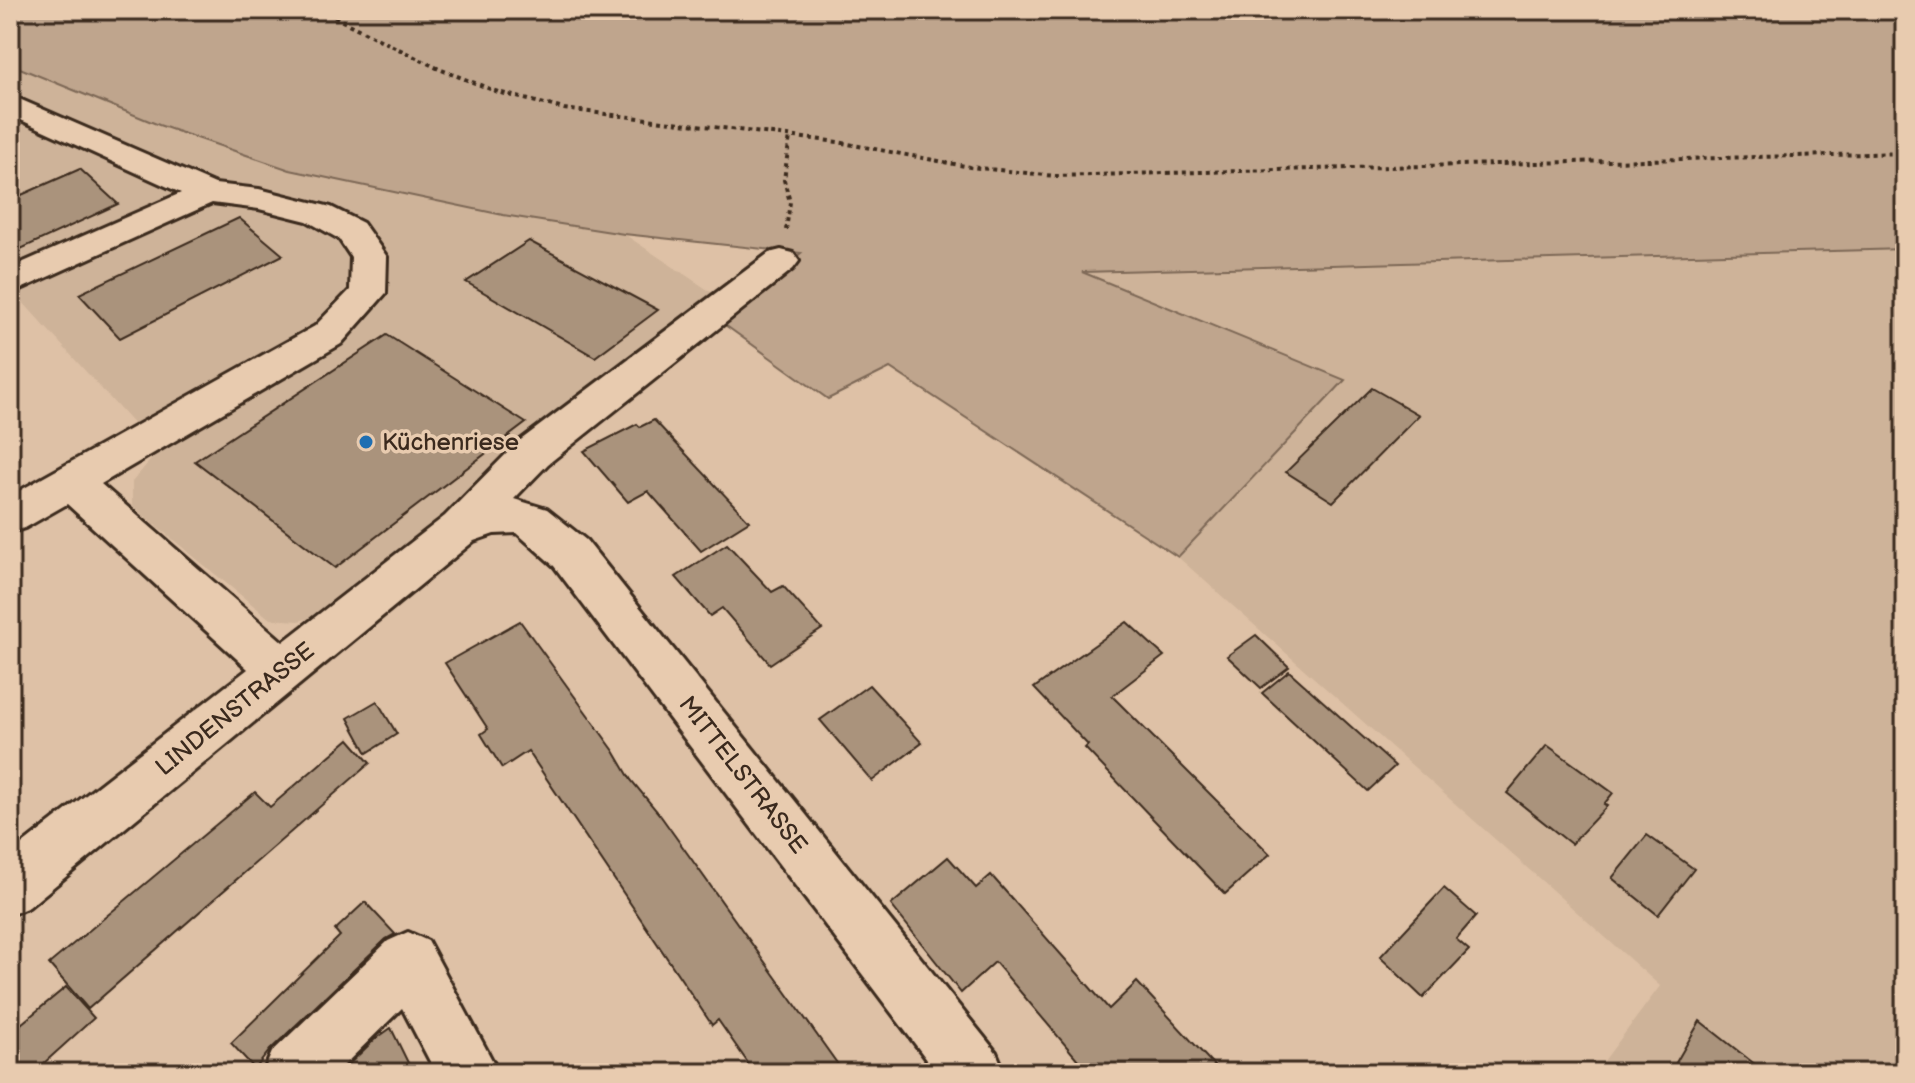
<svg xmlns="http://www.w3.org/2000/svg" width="1915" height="1083" viewBox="0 0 1915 1083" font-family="'Balsamiq Sans',sans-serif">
	<rect width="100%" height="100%" fill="#dec1a6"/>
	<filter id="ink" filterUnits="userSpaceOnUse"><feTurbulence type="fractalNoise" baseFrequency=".0125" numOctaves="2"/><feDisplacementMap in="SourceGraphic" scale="16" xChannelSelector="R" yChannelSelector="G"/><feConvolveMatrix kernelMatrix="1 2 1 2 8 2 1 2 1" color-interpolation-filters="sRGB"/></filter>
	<g filter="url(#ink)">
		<g fill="#ceb399">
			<polygon points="10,64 159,125 290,170 503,215 624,234 717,296 314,617 299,621 270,619 132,506 132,482 158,451 10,288"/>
			<polygon points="1905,249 1905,1073 1595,1073 1660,986 1178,557 1344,381 1079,272"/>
		</g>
		<polygon fill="#bfa58d" stroke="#7d6856" stroke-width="2" points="10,10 1905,10 1905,249 1082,272 1345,380 1178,557 890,368 828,399 718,320 801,253 624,234 503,215 290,170 159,125 10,64"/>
		<g fill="#aa937c" stroke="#3b2a1e" stroke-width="2">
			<polygon points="80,169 118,204 10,254 10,200"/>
			<polygon points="239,218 283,255 120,338 79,294"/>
			<polygon points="529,241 658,310 595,357 466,282"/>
			<polygon points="387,335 526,423 335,568 195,461"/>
			<polygon points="1372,388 1419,415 1333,502 1286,472"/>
			<polygon points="654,420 749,521 701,551 648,491 628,502 584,451 637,424 640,427"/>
			<polygon points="727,544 772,592 783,586 822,629 770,664 722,608 710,616 676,577"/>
			<polygon points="520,621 614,751 631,780 660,815 844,1073 755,1073 718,1020 712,1025 528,751 502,768 481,734 488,729 445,663"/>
			<polygon points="1127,622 1164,656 1112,696 1270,854 1225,894 1085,748 1088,745 1034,688"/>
			<polygon points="1256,635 1289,667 1261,688 1227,656"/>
			<polygon points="1289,671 1395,766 1368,791 1262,693"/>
			<polygon points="869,685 922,743 872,781 820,720"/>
			<polygon points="377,701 397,734 367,753 348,718"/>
			<polygon points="349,739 370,763 88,1009 49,964 255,792 270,807"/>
			<polygon points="1547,745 1613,793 1604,804 1607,806 1571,844 1507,793"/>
			<polygon points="1647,835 1694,869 1658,915 1612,878"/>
			<polygon points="948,857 976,888 991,875 1109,1009 1137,982 1221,1073 1089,1073 995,962 961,993 891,905"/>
			<polygon points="1444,888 1476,916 1456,939 1469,950 1423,998 1380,957"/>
			<polygon points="365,902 395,934 386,939 270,1050 255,1069 231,1043 340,936 335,930"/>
			<polygon points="66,987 94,1018 33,1073 10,1073 10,1033"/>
			<polygon points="1700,1021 1766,1073 1670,1073"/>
			<polygon points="391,1028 413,1073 340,1073 374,1040"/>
		</g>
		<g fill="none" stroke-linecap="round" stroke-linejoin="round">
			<defs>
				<g id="minor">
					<polygon points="10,95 215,184 259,189 331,207 363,223 387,257 386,293 341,344 101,484 283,642 445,516 518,442 769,253 781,250 793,253 799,261 793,269 548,464 514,499 547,509 586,540 996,1052 1005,1073 937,1073 554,566 517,533 494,534 474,541 29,907 10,915 10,854 248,669 67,504 25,528 10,533 10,496 315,326 350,290 351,257 339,239 307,221 259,209 212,203 10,294 10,268 181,193 10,115"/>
					<polygon points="408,932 428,941 499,1073 436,1073 402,1008 336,1073 263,1073 272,1052 388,941"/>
				</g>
			</defs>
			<use href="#minor" stroke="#3b2a1e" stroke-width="6"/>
			<g stroke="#3b2a1e" stroke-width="4" stroke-dasharray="4 4" stroke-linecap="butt">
				<polyline points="320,10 439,69 498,92 564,109 838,142 970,167 1055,176 1905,153"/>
				<polyline points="786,230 790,202 784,180 790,136"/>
			</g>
			<use href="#minor" fill="#e8cbaf" fill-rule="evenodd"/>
		</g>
	</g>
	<circle fill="#1f6fb2" stroke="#e8cbaf" stroke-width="3" cx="366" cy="442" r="8"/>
	<g text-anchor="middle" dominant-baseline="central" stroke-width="7" stroke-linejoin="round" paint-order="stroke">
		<g font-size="24" fill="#3b2a1e" stroke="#e8cbaf" text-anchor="start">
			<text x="382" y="442">Küchenriese</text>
		</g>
		<g font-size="24" fill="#3b2a1e" stroke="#e8cbaf">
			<text transform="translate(235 709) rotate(-39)">LINDENSTRASSE</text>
			<text transform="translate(743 775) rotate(52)">MITTELSTRASSE</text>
		</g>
	</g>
	<rect width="1915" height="1083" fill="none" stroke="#e8cbaf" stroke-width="40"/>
	<rect x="20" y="20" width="1875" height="1043" fill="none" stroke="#3b2a1e" stroke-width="3" filter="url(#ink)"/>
</svg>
